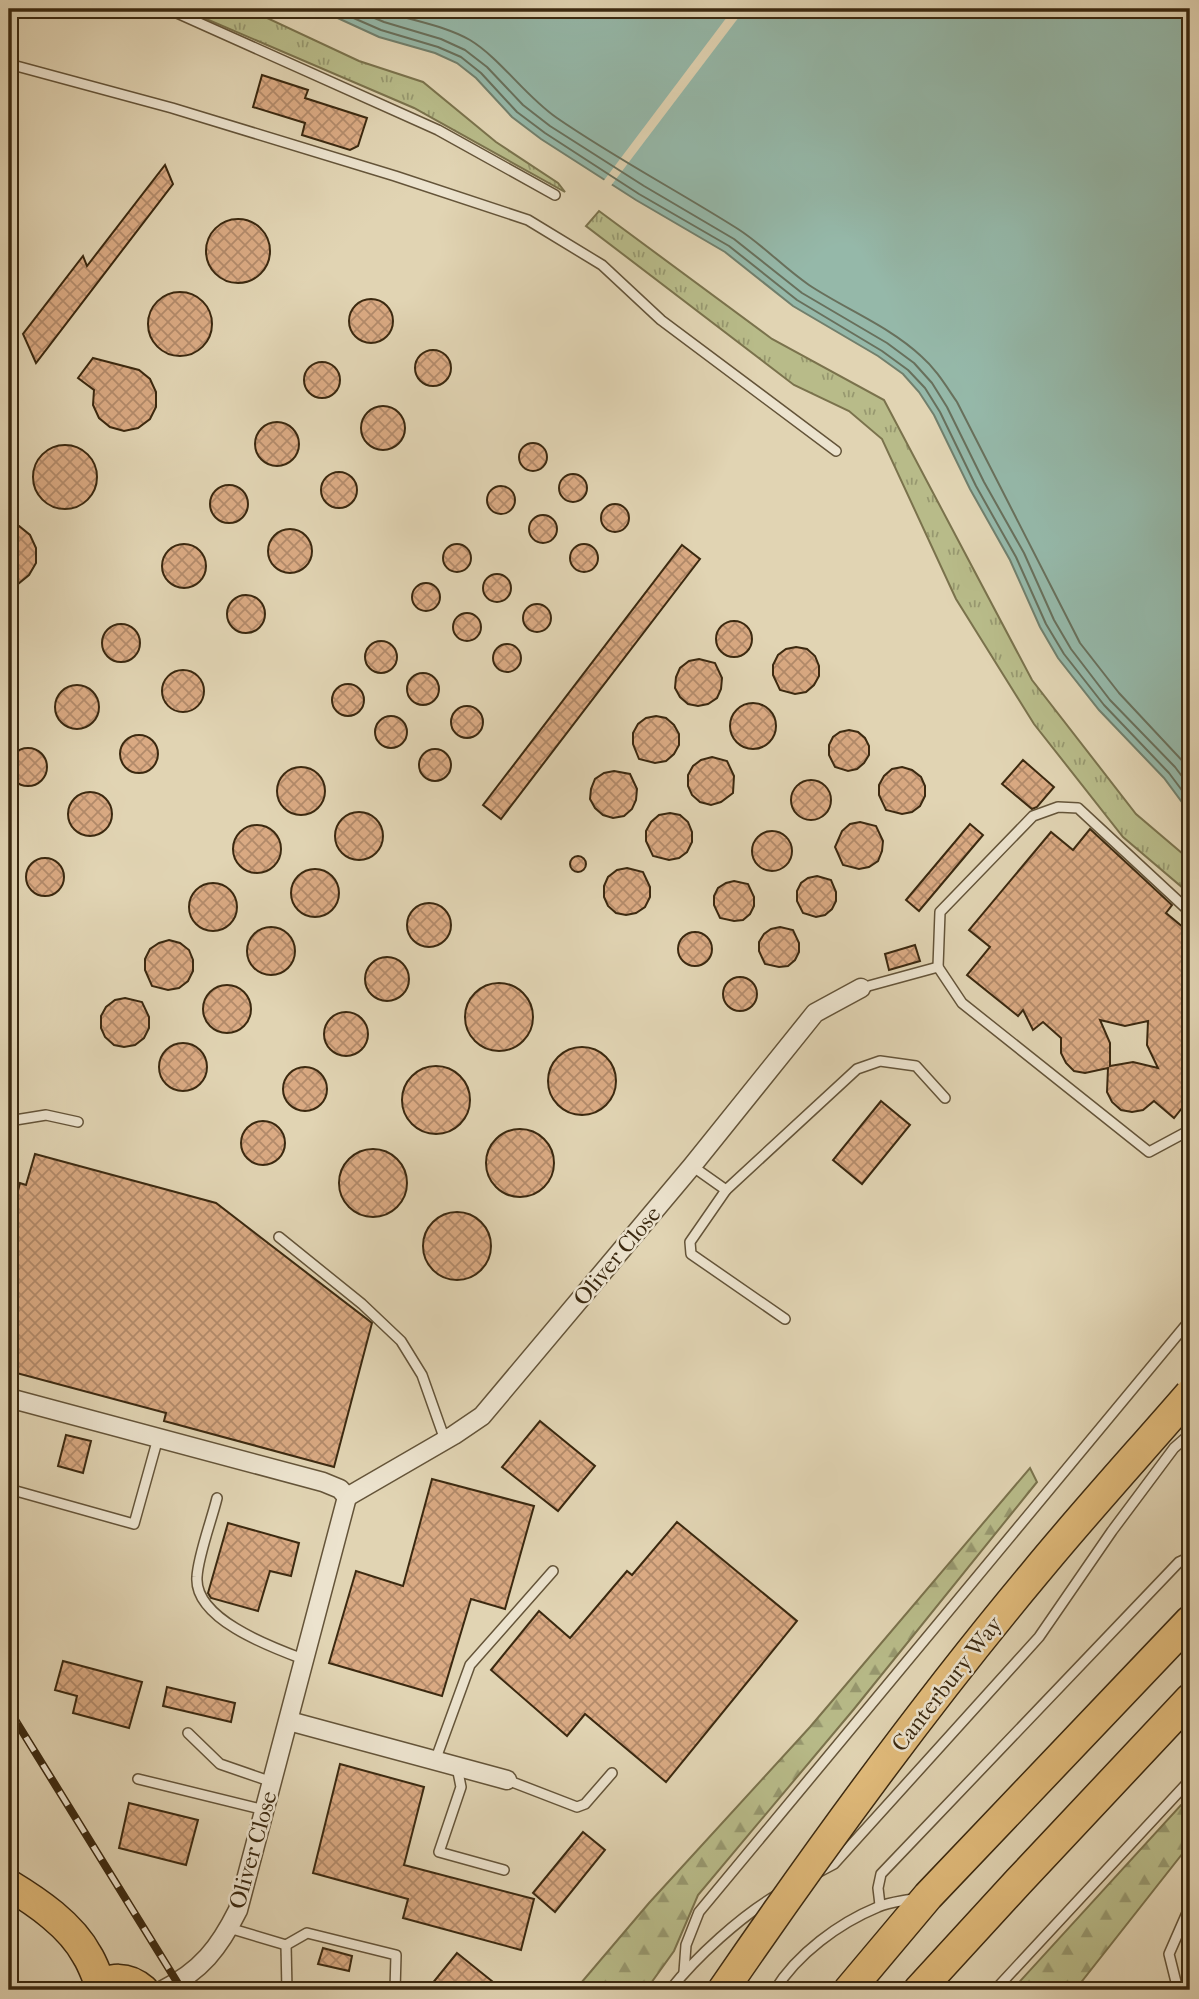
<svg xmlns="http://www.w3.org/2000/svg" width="1199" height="1999" viewBox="0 0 1199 1999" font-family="'IM FELL French Canon',serif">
	<defs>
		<pattern id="grass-tufts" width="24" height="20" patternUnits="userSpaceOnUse" patternTransform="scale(1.75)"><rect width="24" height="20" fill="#b8bb89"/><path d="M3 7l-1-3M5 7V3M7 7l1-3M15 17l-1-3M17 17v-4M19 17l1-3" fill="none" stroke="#97986f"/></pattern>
		<pattern id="forest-firs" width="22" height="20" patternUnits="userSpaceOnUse" patternTransform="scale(1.75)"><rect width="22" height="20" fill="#b8bb89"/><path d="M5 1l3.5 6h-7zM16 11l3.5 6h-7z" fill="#97986f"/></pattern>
		<pattern id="building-cross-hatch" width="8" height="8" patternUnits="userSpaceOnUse" patternTransform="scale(1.75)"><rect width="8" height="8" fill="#daaa83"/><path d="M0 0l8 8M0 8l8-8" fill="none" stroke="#b28a6a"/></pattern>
	</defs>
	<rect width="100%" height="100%" fill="#e1d4b3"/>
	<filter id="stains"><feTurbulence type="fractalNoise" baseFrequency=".00286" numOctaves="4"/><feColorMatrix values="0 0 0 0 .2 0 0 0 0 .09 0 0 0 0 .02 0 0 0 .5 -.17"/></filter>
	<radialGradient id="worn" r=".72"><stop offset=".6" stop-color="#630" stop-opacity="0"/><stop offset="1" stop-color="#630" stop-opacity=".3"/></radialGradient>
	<g fill="url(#grass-tufts)" stroke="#7a724c" stroke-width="2">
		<polygon points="183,9 248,9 359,61 423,82 496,142 558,183 565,192 414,108"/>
		<polygon points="599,211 772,339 884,400 1032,680 1136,814 1190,860 1190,894 1123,837 1034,724 956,599 882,439 849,411 794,385 586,226"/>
	</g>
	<g fill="url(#forest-firs)" stroke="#7a724c" stroke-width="2">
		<polygon points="1030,1468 1037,1482 854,1709 698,1895 674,1951 646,1990 575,1990 649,1903 810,1727"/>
		<polygon points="1190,1801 1190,1844 1075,1990 1012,1990 1181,1805"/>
	</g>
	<polygon fill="#95b8a9" stroke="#717f6c" stroke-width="2" points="318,9 1190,9 1190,813 1164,778 1099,710 1058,658 1040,627 1010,560 970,489 934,415 919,392 903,374 878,356 793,306 725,252 636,200 541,139 512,117 476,78 457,63 435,53 379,37"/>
	<polygon fill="#e1d4b3" points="733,9 745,9 610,187 602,183"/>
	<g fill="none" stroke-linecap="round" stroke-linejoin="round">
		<g stroke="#68705c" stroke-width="2">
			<polyline points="333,9 381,30 438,47 461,57 481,73 517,112 545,133 639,194 729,246 797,300 882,351 908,370 925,388 940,412 976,486 1016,557 1046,624 1064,654 1104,705 1169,773 1190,801"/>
			<polyline points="353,9 384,22 441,39 465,50 487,67 523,105 550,126 644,186 734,239 802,293 887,343 914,363 932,383 947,407 984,482 1024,553 1054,620 1071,649 1110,700 1175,767 1190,787"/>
			<path d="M380,9C409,21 442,24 470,40C501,59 525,96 557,118C615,158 678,191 738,229C763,245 784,268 809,285C845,309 889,326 921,356C936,369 946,386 957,402L1080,643L1119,693L1190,769"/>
		</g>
	</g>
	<g fill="url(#building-cross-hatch)" stroke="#3b2910" stroke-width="2" fill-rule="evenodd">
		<polygon points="262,75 308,90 305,98 367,118 358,146 350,150 302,135 305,123 253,107"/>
		<polygon points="165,165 173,184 36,363 23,334 83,256 87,266"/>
		<circle cx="238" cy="251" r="32"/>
		<circle cx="180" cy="324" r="32"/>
		<circle cx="371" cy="321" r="22"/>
		<circle cx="433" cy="368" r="18"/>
		<polygon points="93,358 139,370 150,379 156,392 156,407 150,419 138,428 124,431 110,427 99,418 93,405 94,390 78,378"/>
		<circle cx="322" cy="380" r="18"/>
		<circle cx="383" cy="428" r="22"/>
		<circle cx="277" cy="444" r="22"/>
		<circle cx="533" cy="457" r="14"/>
		<circle cx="65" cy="477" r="32"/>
		<circle cx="339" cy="490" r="18"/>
		<circle cx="573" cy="488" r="14"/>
		<circle cx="229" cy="504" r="19"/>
		<circle cx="501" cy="500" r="14"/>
		<circle cx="615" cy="518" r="14"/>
		<circle cx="543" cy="529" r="14"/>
		<polygon points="9,524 19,526 30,535 36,548 36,563 29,575 18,584 9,586"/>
		<circle cx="290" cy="551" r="22"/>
		<circle cx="584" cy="558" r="14"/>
		<circle cx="457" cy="558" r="14"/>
		<circle cx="184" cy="566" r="22"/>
		<polygon points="682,545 700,559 501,819 483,805"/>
		<circle cx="497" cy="588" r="14"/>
		<circle cx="426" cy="597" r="14"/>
		<circle cx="246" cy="614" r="19"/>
		<circle cx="537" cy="618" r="14"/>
		<circle cx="467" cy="627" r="14"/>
		<circle cx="734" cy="639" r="18"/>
		<circle cx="121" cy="643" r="19"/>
		<circle cx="381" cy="657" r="16"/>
		<circle cx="507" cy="658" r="14"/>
		<polygon points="796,647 807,649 815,656 819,666 819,676 814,685 806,692 795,694 780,690 773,675 773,665 778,655 786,649"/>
		<polygon points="699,659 715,663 722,678 721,689 717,698 708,704 698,706 688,704 680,697 675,688 676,677 680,668 689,661"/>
		<circle cx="183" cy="691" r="21"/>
		<circle cx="423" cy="689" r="16"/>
		<circle cx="348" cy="700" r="16"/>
		<circle cx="77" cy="707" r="22"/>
		<circle cx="753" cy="726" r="23"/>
		<circle cx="467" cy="722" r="16"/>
		<polygon points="656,716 666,718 674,725 679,734 679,745 674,754 666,761 655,763 639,759 633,744 633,733 638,724 646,718"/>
		<circle cx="391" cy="732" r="16"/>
		<polygon points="849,730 858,732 865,738 869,746 869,755 864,763 857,769 848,771 835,767 829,755 829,745 833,737 840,732"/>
		<circle cx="139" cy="754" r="19"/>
		<circle cx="28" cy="767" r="19"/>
		<circle cx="435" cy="765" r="16"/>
		<polygon points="712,757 727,761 734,776 733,793 721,802 711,805 700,802 692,795 688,786 688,775 693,766 701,760"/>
		<polygon points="1023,760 1054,787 1037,807 1032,809 1002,784"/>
		<circle cx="301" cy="791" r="24"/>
		<polygon points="902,767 912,770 921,777 925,786 925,796 920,806 912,812 902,814 886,810 879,795 879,785 884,776 892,769"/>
		<polygon points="614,771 630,774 637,789 636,800 632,809 624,816 613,818 603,815 595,808 590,799 591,789 595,779 604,773"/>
		<circle cx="811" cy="800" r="20"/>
		<circle cx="90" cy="814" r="22"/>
		<circle cx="359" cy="836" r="24"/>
		<polygon points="670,813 680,815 688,822 692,832 692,842 687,852 679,858 669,860 653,856 646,841 646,831 651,822 659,815"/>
		<polygon points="860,822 876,826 883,841 882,851 878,861 869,867 859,869 843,865 835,847 842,831 850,824"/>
		<polygon points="970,824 983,835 919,911 906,900"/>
		<circle cx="257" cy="849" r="24"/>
		<path d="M1090,829L1172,905L1166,913L1190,933V1098L1174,1118L1154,1101L1143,1110L1132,1112L1121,1110L1112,1102L1107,1092L1108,1068L1085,1073L1074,1071L1066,1063L1061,1053V1038L1043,1022L1033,1030L1023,1010L1018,1016L967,975L990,947L969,930L1051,832L1073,850ZM1100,1020L1125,1026L1148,1021L1147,1045L1158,1068L1133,1062L1110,1066V1043Z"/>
		<circle cx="772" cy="851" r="20"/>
		<circle cx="578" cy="864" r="8"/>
		<circle cx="45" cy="877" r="19"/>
		<polygon points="627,868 643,872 650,887 650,897 645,907 636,913 626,915 616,913 608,906 604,897 604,886 608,877 617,870"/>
		<circle cx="315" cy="893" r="24"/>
		<polygon points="817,876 831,880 836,892 836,901 832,909 825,915 816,917 803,913 797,901 797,891 801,883 808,878"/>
		<polygon points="734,881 748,884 754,897 754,906 750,914 743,920 734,921 720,918 714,905 714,896 718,888 726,883"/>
		<circle cx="213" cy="907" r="24"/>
		<circle cx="429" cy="925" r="22"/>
		<circle cx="271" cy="951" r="24"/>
		<polygon points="780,927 793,930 799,943 799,952 795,960 788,966 779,967 765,964 759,951 759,942 764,934 771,929"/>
		<circle cx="695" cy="949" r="17"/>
		<polygon points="169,940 180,943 189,950 193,960 193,971 188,981 179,988 168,990 152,986 145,970 145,959 150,949 159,943"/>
		<polygon points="915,945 920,961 889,970 885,954"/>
		<circle cx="387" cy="979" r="22"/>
		<circle cx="740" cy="994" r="17"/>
		<circle cx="499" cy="1017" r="34"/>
		<circle cx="227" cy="1009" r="24"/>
		<polygon points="125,998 142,1002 149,1017 149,1028 144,1038 135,1045 124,1047 114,1045 105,1037 101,1028 101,1016 106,1007 115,1000"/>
		<circle cx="346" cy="1034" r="22"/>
		<circle cx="183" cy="1067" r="24"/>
		<circle cx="582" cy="1081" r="34"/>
		<circle cx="436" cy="1100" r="34"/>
		<circle cx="305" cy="1089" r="22"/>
		<polygon points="881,1101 910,1125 862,1184 833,1160"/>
		<circle cx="263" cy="1143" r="22"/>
		<circle cx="520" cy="1163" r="34"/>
		<circle cx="373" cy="1183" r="34"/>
		<polygon points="35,1154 216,1203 372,1323 334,1467 164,1421 166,1413 9,1371 9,1225 20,1183 26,1185"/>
		<circle cx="457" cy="1246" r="34"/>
		<polygon points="540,1421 595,1466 558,1511 502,1467"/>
		<polygon points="66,1435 91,1441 83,1473 58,1466"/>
		<polygon points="432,1479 534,1506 505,1609 471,1599 442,1696 329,1663 356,1571 403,1586"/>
		<polygon points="677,1522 797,1621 666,1782 585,1714 567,1736 491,1670 539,1611 570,1638 627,1571 632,1575"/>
		<polygon points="228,1523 299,1543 291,1576 270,1571 258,1611 211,1598 208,1593"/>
		<polygon points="63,1661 142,1682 129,1728 73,1713 77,1696 55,1690"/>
		<polygon points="167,1687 235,1703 231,1722 163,1706"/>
		<polygon points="340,1764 424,1787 404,1865 534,1899 521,1950 403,1918 408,1899 313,1873"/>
		<polygon points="129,1803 198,1820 186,1865 119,1848"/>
		<polygon points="583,1832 605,1850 555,1912 533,1893"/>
		<polygon points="323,1948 352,1956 349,1971 318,1964"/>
		<polygon points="457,1953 503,1990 427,1990"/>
	</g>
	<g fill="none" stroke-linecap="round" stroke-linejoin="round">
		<defs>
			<g id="service">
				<polyline points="168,9 438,130 555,195"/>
				<polyline points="9,10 9,9"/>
				<polyline points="9,64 172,108 395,176 528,220 602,265 661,320 836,451"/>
				<polyline points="938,967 940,912 1033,816 1058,807 1078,808 1190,912"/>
				<polyline points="861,988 938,967 962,1003 1149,1152 1190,1130"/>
				<polyline points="9,1121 46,1115 78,1122"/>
				<polyline points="692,1166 726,1190 690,1242 691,1254 785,1319"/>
				<polyline points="726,1190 857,1069 880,1061 916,1066 945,1098"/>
				<polyline points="279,1237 362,1304 401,1341 422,1375 445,1440"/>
				<polyline points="9,1489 134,1524 158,1438"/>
				<path d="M217,1498C212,1519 198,1556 197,1577C194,1619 271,1647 303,1659"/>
				<polyline points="188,1733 220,1764 272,1782"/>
				<polyline points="435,1761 470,1665 553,1571"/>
				<polyline points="457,1767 461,1787 439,1852 504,1870"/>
				<polyline points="138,1779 265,1810"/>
				<polyline points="507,1780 577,1807 585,1804 612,1773"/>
				<polyline points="817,1873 834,1864 1039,1637 1112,1531 1174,1448 1190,1434"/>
				<polyline points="880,1905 878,1888 881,1874 1179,1562 1190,1557"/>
				<polyline points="229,1928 286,1945 307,1933 396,1955 395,1990"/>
				<polyline points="286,1945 287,1990"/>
				<polyline points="684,1972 686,1945 699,1912 1190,1320"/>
				<path d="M670,1990C696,1957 741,1916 777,1895"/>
				<path d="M775,1990C797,1954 839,1923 878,1907C889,1902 904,1901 916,1898"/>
				<polyline points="995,1990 1190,1780"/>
				<polyline points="1178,1990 1169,1954 1190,1906"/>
			</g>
			<g id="minor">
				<path d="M9,1398L323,1482L340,1489L347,1497L238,1910C219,1948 201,1971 163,1990"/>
				<polyline points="347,1497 454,1435 482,1416 692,1166 815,1013 861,988"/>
				<polyline points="289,1721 507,1780"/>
			</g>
			<g id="primary">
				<path d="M9,1885C37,1902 71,1925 87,1955C93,1964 96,1975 101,1985"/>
				<path d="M95,1990C110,1976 128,1977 143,1990"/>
			</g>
			<g id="trunk">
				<polyline points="849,1990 928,1896 1190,1621"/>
				<polyline points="919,1990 1019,1881 1190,1699"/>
			</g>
		</defs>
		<use href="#service" stroke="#645439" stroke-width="12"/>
		<use href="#minor" stroke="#645439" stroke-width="21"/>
		<use href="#primary" stroke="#3b2910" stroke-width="33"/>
		<use href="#trunk" stroke="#3b2910" stroke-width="33"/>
		<use href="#service" stroke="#ece3ce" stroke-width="9"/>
		<use href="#minor" stroke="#ece3ce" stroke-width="18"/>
		<use href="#primary" stroke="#e0ba7a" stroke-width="30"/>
		<use href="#trunk" stroke="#e0ba7a" stroke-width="30"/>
		<defs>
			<polyline id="rail" points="9,1710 182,1990"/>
		</defs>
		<use href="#rail" stroke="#3b2910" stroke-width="8"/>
		<use href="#rail" stroke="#ece3ce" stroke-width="5" stroke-dasharray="16" stroke-linecap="butt"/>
		<defs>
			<path id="trunk-bridge" d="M723,1990C821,1847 923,1707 1034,1574C1084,1513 1138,1454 1190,1394"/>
		</defs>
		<use href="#trunk-bridge" stroke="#3b2910" stroke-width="33" stroke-linecap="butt"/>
		<use href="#trunk-bridge" stroke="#e0ba7a" stroke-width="30"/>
	</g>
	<g text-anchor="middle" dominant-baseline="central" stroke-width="5" stroke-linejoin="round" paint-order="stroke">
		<g font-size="23" fill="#3b2910" stroke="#ece3ce">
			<text transform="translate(617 1256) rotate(-50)">Oliver Close</text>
			<text transform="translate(947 1684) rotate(-52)">Canterbury Way</text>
			<text transform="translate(253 1850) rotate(-74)">Oliver Close</text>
		</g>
	</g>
	<rect width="1199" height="1999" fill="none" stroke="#e1d4b3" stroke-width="35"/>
	<rect x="10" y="10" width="1178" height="1978" fill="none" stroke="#3b2910" stroke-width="3.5"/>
	<rect x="18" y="18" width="1164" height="1964" fill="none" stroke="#3b2910" stroke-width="2"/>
	<rect width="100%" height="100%" filter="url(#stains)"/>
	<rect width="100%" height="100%" fill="url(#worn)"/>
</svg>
